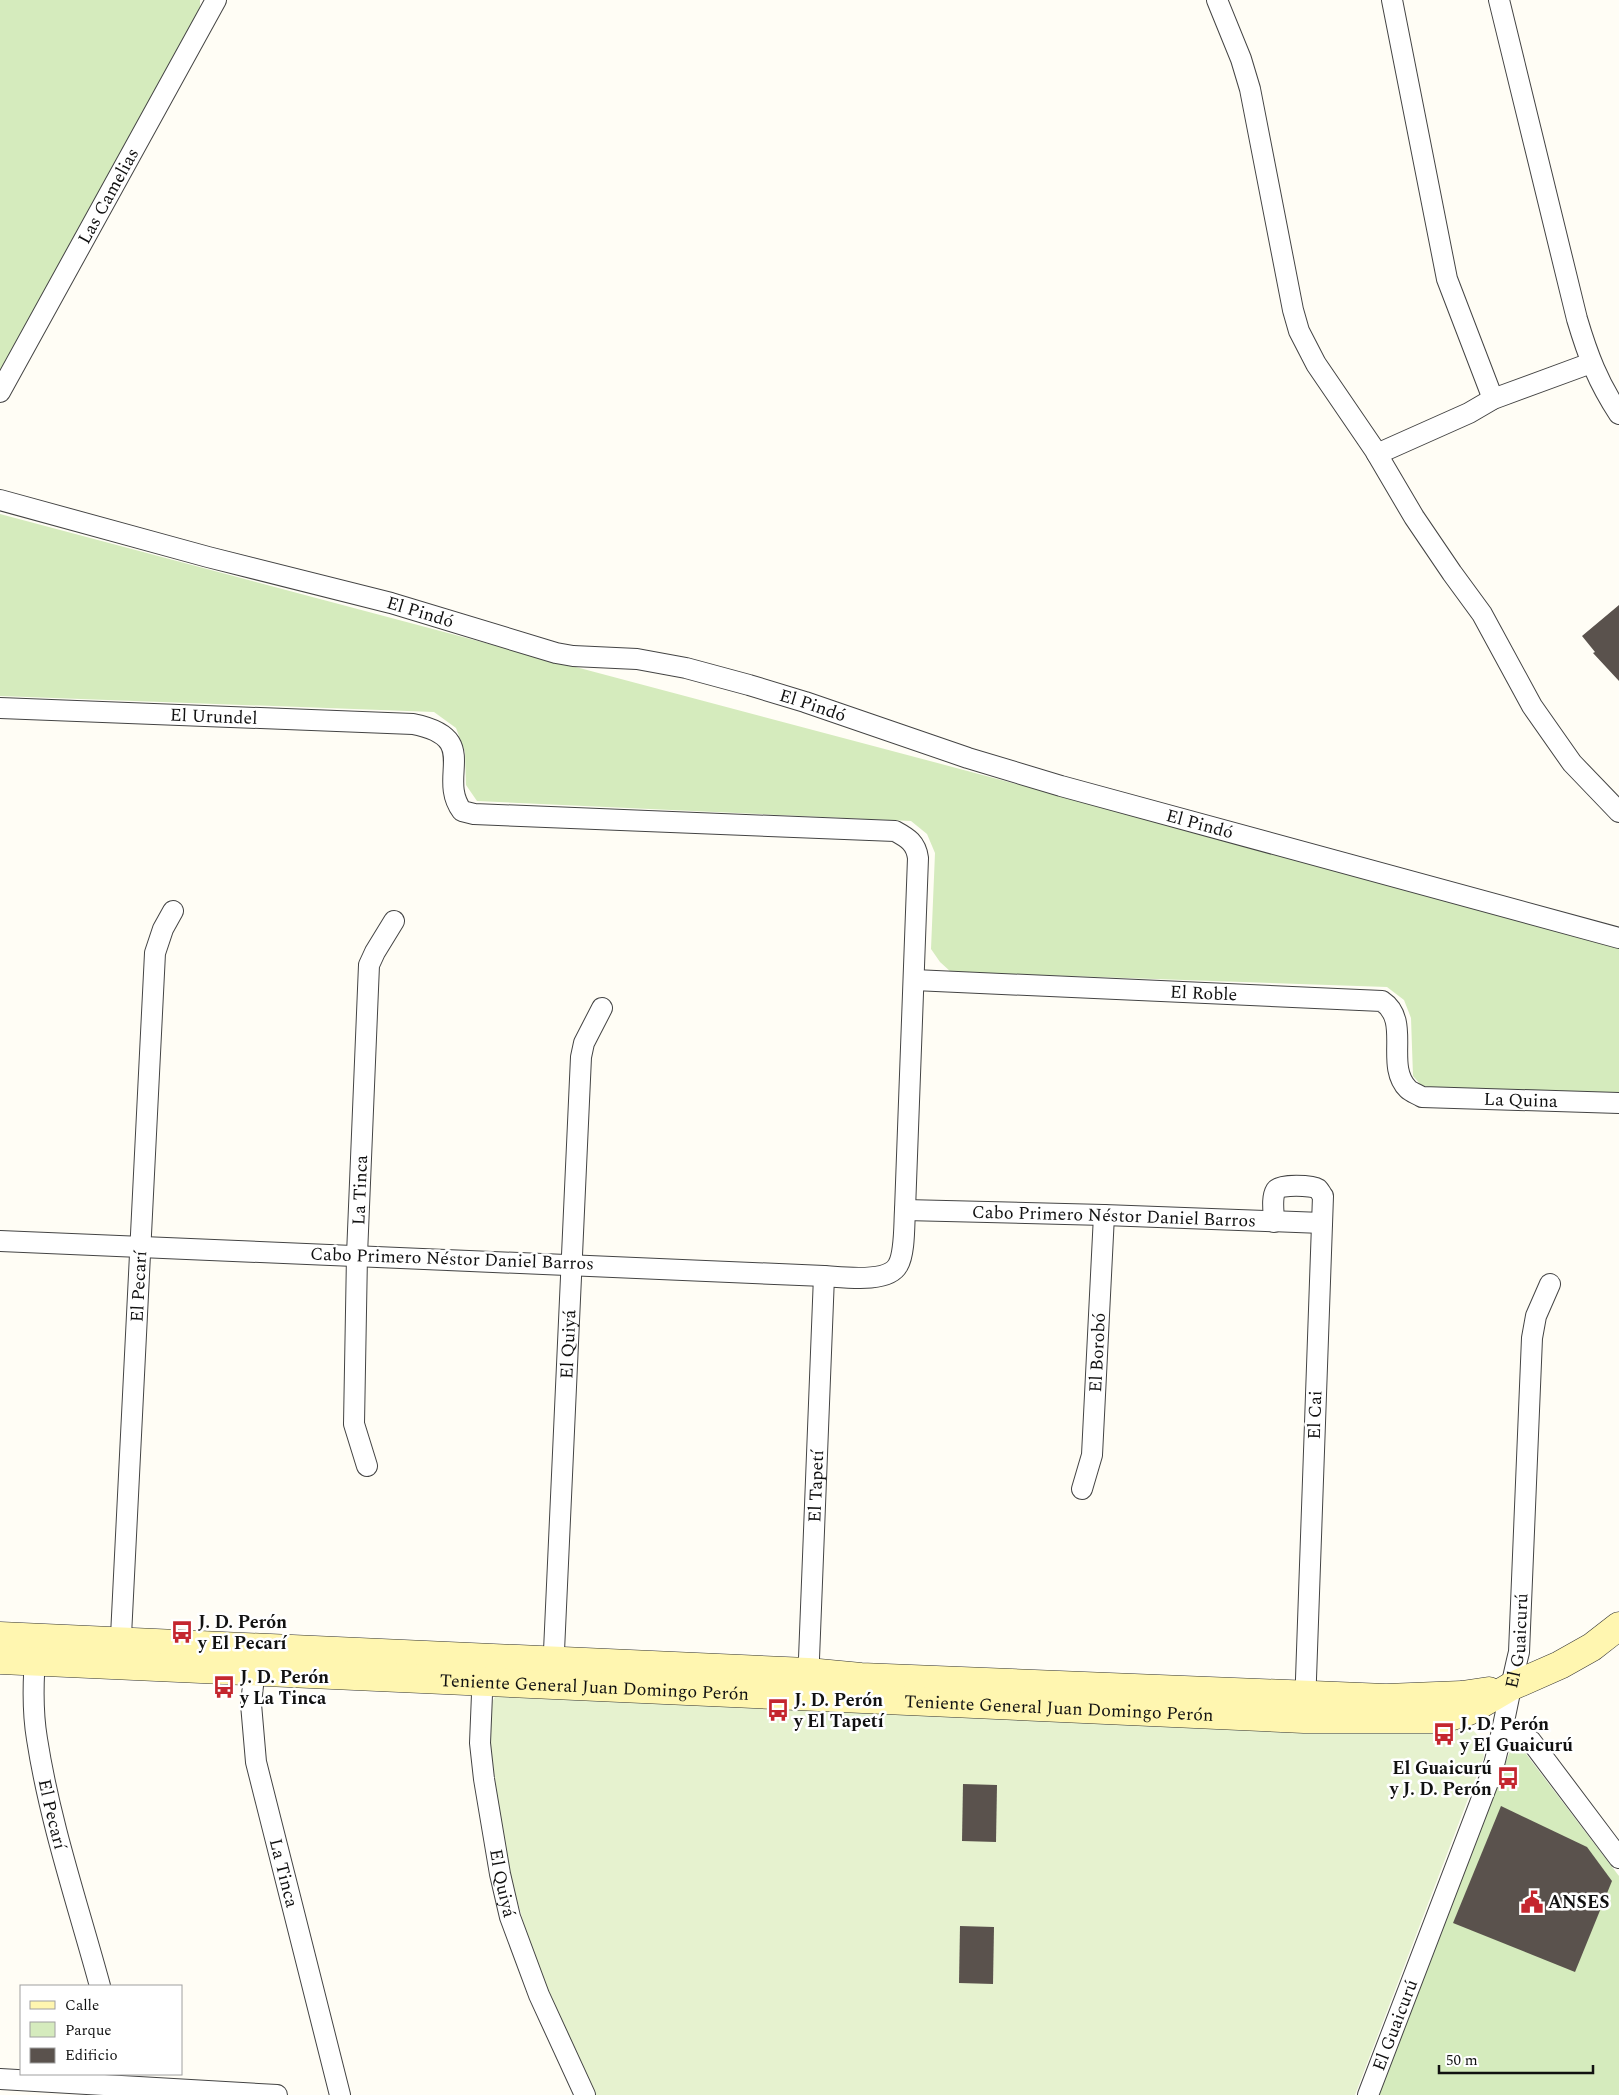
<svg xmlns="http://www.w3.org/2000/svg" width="1619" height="2095" viewBox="0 0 1619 2095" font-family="Spectral,serif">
	<rect width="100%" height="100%" fill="#fffdf5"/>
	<g fill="#d5ebbd">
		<polygon points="0,0 200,0 200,8 0,381"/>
		<polygon points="0,514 1619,944 1619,1096 1432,1088 1421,1085 1413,1076 1411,1018 1404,1000 1387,987 951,972 940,962 931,949 935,853 927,834 911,821 477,801 466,785 465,752 456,728 434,712 0,696"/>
		<polygon points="1514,1741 1523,1750 1619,1876 1619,2095 1377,2095"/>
	</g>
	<path fill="#e6f2cf" d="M506,1694L1464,1724C1479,1733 1481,1739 1484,1757L1355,2095H594L541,1985L507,1864L487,1722L489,1707L495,1697Z"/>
	<g fill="#5a524d">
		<polygon points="1619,605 1619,681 1593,653 1595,652 1582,636"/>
		<polygon points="963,1784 997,1785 996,1842 962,1841"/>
		<polygon points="1501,1806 1587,1847 1612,1881 1575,1972 1453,1923"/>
		<polygon points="960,1926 994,1927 993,1984 959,1983"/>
	</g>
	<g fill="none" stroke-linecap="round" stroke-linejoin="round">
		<defs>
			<g id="minor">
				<polyline points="1217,0 1241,59 1250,89 1293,310 1299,331 1316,364 1374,449 1414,517 1452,573 1482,614 1532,706 1572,763 1619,812"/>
				<polyline points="1392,0 1447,279 1493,399"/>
				<path d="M1499,0L1577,319C1588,356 1598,382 1619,414"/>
				<path id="s1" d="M0,392L216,0"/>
				<polyline points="1377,454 1469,413 1493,399 1591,363"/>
				<path id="s2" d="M0,500L208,557L391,603L556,653L573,656L637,659L686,668L749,685L805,702L968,758L1061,786L1619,938"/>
				<path id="s3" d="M0,708L413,724C483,738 436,776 462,811L474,814L895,831C908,838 916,843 918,858L905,1210C904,1225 905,1253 898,1265C888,1284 843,1277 824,1276L0,1241"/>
				<path id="s4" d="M914,980L1382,1001C1412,1021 1384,1065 1408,1089C1411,1092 1417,1094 1422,1097L1619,1103"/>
				<path id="s5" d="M905,1210L1104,1215L1322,1223"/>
				<path d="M1274,1222C1274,1213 1271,1198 1276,1190C1280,1184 1312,1185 1318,1189C1320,1191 1321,1194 1323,1196L1305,1707"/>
				<path id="s6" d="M367,1466L354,1424L357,1255L369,965L375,952L394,921"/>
				<path id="s7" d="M1082,1489L1092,1455L1104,1215"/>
				<path id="s8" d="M36,1647C33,1678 32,1709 37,1739C50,1823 78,1905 100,1986"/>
				<path id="s9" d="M120,1656L155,953L163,929L173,911"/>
				<path id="s10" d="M256,1658L251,1704L256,1762L340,2095"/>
				<path id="s11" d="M483,1670L480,1743L484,1779L500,1874L510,1917L539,1995L585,2095"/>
				<path id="s12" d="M553,1673L581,1057L584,1043L602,1008"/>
				<path id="s13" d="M808,1684L824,1276"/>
				<polyline points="1503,1727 1518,1732 1531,1741 1619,1858"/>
				<polyline points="0,2079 277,2095"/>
				<path id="s14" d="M1368,2095L1492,1772C1503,1733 1509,1692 1519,1652L1532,1338L1536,1316L1550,1284"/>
			</g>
			<g id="secondary">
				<polyline points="0,1636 808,1672 861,1677 1386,1698 1462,1695 1489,1691"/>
				<path id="s15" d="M0,1660L1304,1719H1442L1469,1711L1510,1687L1560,1665L1592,1647L1619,1626"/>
			</g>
		</defs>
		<use href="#minor" stroke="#444" stroke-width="22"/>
		<use href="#secondary" stroke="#333" stroke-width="29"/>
		<use href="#minor" stroke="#fff" stroke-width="20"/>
		<use href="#secondary" stroke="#fff6b0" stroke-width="28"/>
	</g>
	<defs>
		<symbol id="bus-bare" viewBox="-9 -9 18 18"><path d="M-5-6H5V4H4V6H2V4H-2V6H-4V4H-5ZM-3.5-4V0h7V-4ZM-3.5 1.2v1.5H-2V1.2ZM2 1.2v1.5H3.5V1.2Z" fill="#c4262e" stroke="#fff" stroke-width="2.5" paint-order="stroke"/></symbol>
		<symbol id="civic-bare" viewBox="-9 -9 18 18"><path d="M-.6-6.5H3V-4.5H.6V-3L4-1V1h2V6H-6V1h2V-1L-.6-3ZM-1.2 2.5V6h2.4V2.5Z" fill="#c4262e" stroke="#fff" stroke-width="2.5" paint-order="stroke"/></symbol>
	</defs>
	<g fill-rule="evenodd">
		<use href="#bus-bare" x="166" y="1616" width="32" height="32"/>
		<use href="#bus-bare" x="208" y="1671" width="32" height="32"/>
		<use href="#bus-bare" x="762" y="1694" width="32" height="32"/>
		<use href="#bus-bare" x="1428" y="1718" width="32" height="32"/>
		<use href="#bus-bare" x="1492" y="1762" width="32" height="32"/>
		<use href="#civic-bare" x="1516" y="1886" width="32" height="32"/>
	</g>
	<g text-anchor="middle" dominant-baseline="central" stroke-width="5" stroke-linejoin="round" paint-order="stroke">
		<g font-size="18" fill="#111" stroke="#fff">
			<text stroke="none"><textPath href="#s1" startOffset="224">Las Camelias</textPath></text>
			<text stroke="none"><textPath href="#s2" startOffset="435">El Pindó</textPath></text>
			<text stroke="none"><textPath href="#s2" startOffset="840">El Pindó</textPath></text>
			<text stroke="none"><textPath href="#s3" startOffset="214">El Urundel</textPath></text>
			<text stroke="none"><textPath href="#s2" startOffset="1245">El Pindó</textPath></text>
			<text stroke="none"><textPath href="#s4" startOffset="290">El Roble</textPath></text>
			<text stroke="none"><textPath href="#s4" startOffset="679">La Quina</textPath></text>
			<text stroke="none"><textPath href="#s6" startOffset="278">La Tinca</textPath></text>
			<text stroke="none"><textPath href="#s5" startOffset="209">Cabo Primero Néstor Daniel Barros</textPath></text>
			<text transform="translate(452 1259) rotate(2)">Cabo Primero Néstor Daniel Barros</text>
			<text stroke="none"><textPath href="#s9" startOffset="370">El Pecarí</textPath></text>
			<text stroke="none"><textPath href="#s12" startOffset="329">El Quiyá</textPath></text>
			<text stroke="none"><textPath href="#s7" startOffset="138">El Borobó</textPath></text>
			<text transform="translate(1315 1415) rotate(-88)">El Cai</text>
			<text stroke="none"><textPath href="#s13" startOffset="198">El Tapetí</textPath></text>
			<text stroke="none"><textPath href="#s14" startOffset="480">El Guaicurú</textPath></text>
			<text stroke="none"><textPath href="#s15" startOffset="595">Teniente General Juan Domingo Perón</textPath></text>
			<text stroke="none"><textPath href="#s15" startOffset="1060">Teniente General Juan Domingo Perón</textPath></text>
			<text stroke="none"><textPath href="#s8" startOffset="169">El Pecarí</textPath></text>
			<text stroke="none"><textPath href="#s10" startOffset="219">La Tinca</textPath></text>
			<text stroke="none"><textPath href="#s11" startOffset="215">El Quiyá</textPath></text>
			<text stroke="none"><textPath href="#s14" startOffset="75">El Guaicurú</textPath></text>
		</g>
		<g font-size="18" font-weight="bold" fill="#111" stroke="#fff" text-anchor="start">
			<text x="198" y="1622">J. D. Perón<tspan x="198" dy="21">y El Pecarí</tspan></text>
			<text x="240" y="1677">J. D. Perón<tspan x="240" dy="21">y La Tinca</tspan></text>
			<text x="794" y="1700">J. D. Perón<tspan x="794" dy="21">y El Tapetí</tspan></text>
			<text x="1460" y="1724">J. D. Perón<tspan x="1460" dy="21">y El Guaicurú</tspan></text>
			<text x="1492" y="1768" text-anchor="end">El Guaicurú<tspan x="1492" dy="21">y J. D. Perón</tspan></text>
			<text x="1548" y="1902">ANSES</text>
		</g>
	</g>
	<rect x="20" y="1985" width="162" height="90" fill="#ffffff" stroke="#a0a0a0"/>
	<rect x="30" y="2001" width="25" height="8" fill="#fff6b0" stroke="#a0a0a0"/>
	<text x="65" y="2010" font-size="15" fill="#111111">Calle</text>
	<rect x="30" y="2022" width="25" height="15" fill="#d5ebbd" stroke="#a0a0a0"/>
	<text x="65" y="2035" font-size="15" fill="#111111">Parque</text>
	<rect x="30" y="2048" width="25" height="15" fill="#5a524d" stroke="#a0a0a0"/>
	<text x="65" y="2060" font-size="15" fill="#111111">Edificio</text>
	<path d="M1439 2065v8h154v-8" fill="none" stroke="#111111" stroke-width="2.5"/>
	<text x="1446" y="2065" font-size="15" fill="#111111" stroke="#ffffff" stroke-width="4" paint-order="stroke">50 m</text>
</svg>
